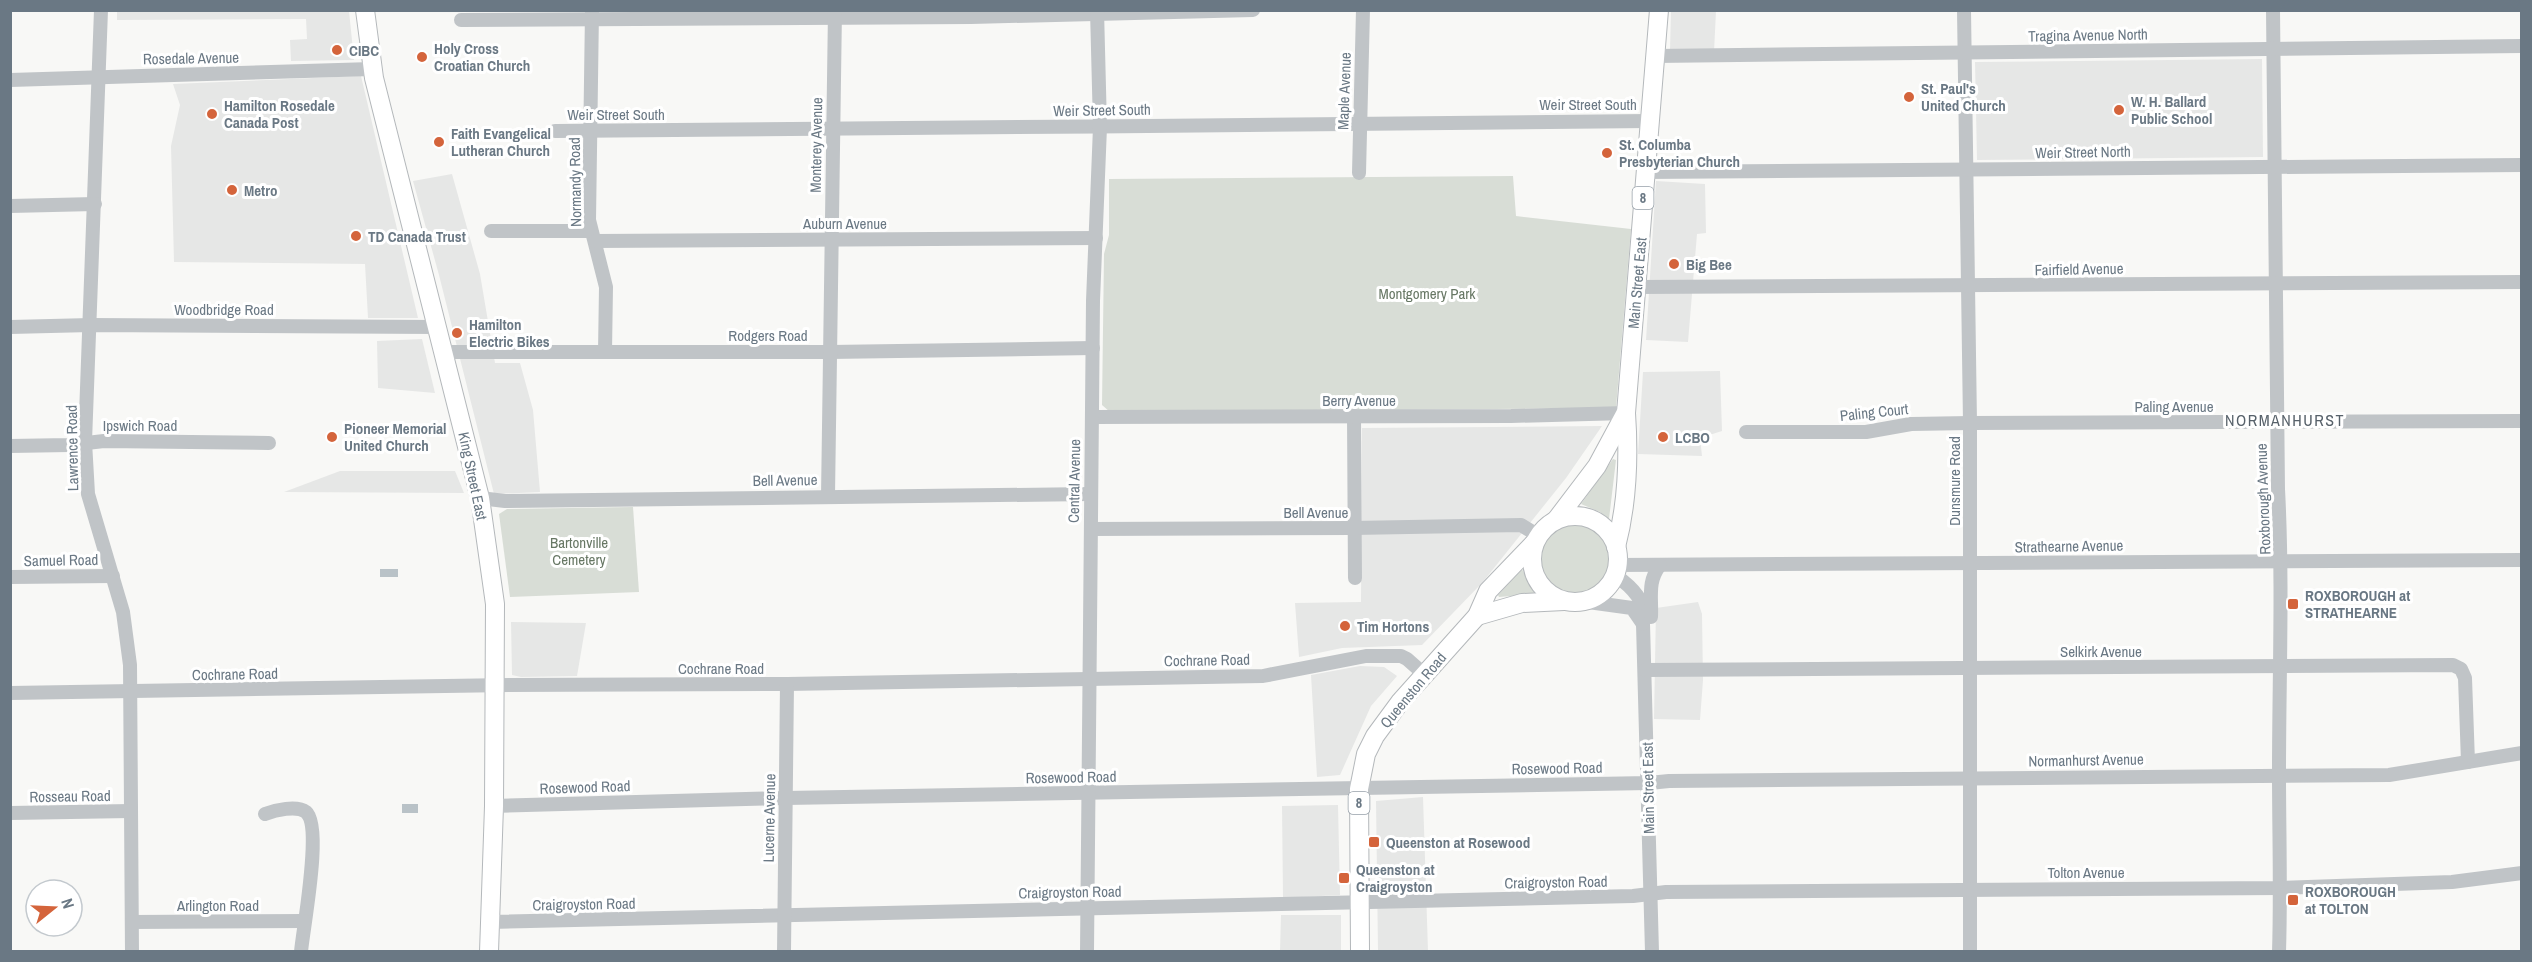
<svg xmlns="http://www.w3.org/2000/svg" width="2532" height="962" viewBox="0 0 2532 962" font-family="'Archivo Narrow',sans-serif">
	<rect width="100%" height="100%" fill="#f8f8f6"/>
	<g fill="#e6e7e6">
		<polygon points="117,11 349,11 354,60 291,61 290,40 307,39 306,19 117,20"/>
		<polygon points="1671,11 1716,11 1714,52 1670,50"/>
		<polygon points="2262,59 2263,157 1977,160 1975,62"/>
		<polygon points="361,76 418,318 368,318 365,264 174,262 171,146 180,105 173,84"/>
		<polygon points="452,174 480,274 495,363 520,363 533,410 540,492 494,494 439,275 413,181"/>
		<polygon points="1656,181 1705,184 1706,233 1697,234 1688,342 1646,340"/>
		<polygon points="422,339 435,393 378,388 377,341"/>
		<polygon points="1720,371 1722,431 1700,438 1702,456 1638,454 1643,372"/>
		<polygon points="1602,426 1566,478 1482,583 1422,645 1342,648 1299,657 1295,603 1361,602 1362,428"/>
		<polygon points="340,471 455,471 464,493 284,492"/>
		<polygon points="1698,602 1702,614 1703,680 1700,720 1654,719 1656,608"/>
		<polygon points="511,622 586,623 577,676 521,677 512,675"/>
		<polygon points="1360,666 1384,667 1397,676 1371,706 1340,775 1317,777 1311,675"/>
		<polygon points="1423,797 1428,951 1378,951 1376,801"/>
		<polygon points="1338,805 1340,895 1283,898 1282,806"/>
		<polygon points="1281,915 1341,915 1341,951 1280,951"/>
	</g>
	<g fill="#d8ddd6">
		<polygon points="1513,176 1516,216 1631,229 1616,408 1110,412 1102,405 1104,254 1109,235 1109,179"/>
		<polygon points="1613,459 1616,460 1609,519 1600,512 1581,504"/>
		<polygon points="633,507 639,592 510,597 499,514 507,509"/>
		<circle cx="1575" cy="558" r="35"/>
		<polygon points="1522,569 1535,594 1499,597 1498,595"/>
	</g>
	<g fill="#b9c2c7">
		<rect x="380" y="569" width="18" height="8"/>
		<rect x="402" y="804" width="16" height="9"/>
	</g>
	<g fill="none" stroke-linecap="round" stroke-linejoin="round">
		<defs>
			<g id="major">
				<polyline points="365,10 374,78 480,498 495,604 494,806 489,952"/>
				<circle cx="1575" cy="559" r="43"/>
				<polyline points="1556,520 1597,466 1625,414"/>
				<path d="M1616,547C1627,505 1629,456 1626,413L1659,10"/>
				<polyline points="1477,616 1522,603 1564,601"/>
				<polyline points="1360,952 1359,789 1366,754 1375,736 1400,702 1477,616 1488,591 1535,542"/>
			</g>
		</defs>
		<use href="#major" stroke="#b4b8bb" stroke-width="20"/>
		<g stroke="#c0c4c7" stroke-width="14">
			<polyline points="101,10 85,442 88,494 123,612 130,665 132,952"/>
			<polyline points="1964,10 1970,423 1970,952"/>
			<path d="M2273,10L2278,489C2283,584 2279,678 2279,773C2279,833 2281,892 2279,952"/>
			<polyline points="592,11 589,220 606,287 605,352"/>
			<polyline points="461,20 971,17 1253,10"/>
			<polyline points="1655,56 2522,46"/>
			<polyline points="10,80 372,69"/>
			<path d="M555,131C920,131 1284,122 1649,121"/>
			<polyline points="1644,172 2522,165"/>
			<polyline points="1359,173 1363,10"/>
			<polyline points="10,206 95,204"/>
			<polyline points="491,231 591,231"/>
			<polyline points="595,241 1096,238"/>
			<polyline points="1637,287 2522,282"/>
			<polyline points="10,327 91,325 437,327"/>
			<polyline points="444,352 830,352 1093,348"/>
			<polyline points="1354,416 1355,578"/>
			<polyline points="1092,417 1511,416 1626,413"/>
			<polyline points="1746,432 1866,432 1911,424 1970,423 2522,421"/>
			<polyline points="10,446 69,445 104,441 269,443"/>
			<polyline points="828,496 835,10"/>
			<polyline points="480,498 505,501 1091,494"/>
			<polyline points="1091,529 1353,528 1521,525 1539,536"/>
			<polyline points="1617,565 2522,560"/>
			<path d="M1615,575C1632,587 1648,602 1643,624L1652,952"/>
			<polyline points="10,577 113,576"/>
			<polyline points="1581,601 1632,608 1643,624"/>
			<path d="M1651,617C1652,597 1647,582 1660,565"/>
			<polyline points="1645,670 2453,665 2461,669 2465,678 2468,762"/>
			<polyline points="10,693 509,685 787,684 1263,676 1366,656 1401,656 1407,659 1424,674"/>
			<polyline points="494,806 786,798 1649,783 1669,781 2389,775 2522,753"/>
			<polyline points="10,813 131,811"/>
			<path d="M265,814C275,810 297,805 306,812C323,826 303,928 301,952"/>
			<polyline points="132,922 304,921"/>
			<polyline points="491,922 1633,896 1666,892 2282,888 2452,882 2522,873"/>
			<polyline points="784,952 787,684"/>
			<polyline points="1087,952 1093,301 1100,127 1097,10"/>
		</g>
		<use href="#major" stroke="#fff" stroke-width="18"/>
	</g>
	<g fill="#d4643b" stroke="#fff" stroke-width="2">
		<circle cx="337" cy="50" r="6"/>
		<circle cx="422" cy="57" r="6"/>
		<circle cx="1909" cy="97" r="6"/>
		<circle cx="2119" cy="110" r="6"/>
		<circle cx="212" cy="114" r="6"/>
		<circle cx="439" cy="142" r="6"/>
		<circle cx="1607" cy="153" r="6"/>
		<circle cx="232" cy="190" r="6"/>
		<circle cx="356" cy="236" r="6"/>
		<circle cx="1674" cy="264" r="6"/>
		<circle cx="457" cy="333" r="6"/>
		<circle cx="332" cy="437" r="6"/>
		<circle cx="1663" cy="437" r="6"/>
		<rect x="2287" y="598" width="12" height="12" rx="3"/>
		<circle cx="1345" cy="626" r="6"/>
		<rect x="1368" y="836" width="12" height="12" rx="3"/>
		<rect x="1338" y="872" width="12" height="12" rx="3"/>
		<rect x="2287" y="894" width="12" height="12" rx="3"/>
	</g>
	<g text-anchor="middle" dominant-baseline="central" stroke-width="6" stroke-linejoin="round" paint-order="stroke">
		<g fill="#fff" stroke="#97a0a9" stroke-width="1.5">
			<rect x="1632.5" y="187" width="21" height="22" rx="4.5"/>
			<rect x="1348.5" y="792" width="21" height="22" rx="4.5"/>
		</g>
		<g font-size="14" font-weight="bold" fill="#6a7884">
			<text x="1643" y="198">8</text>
			<text x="1359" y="803">8</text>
		</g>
		<g font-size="15" fill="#6a7884" stroke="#fff">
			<text transform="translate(2088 35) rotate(-1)">Tragina Avenue North</text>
			<text transform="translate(191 58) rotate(-1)">Rosedale Avenue</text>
			<text transform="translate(1344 91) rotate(-88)">Maple Avenue</text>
			<text x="1588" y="104">Weir Street South</text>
			<text transform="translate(1102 110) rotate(-1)">Weir Street South</text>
			<text x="616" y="114">Weir Street South</text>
			<text transform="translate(816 145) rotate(-89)">Monterey Avenue</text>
			<text transform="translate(2083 152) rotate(-1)">Weir Street North</text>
			<text transform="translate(575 182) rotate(-91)">Normandy Road</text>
			<text x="845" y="223">Auburn Avenue</text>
			<text transform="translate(2079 269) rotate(-1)">Fairfield Avenue</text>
			<text transform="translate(1637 283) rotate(-85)">Main Street East</text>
			<text x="224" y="309">Woodbridge Road</text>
			<text x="768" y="335">Rodgers Road</text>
			<text x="1359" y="400">Berry Avenue</text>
			<text x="2174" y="406">Paling Avenue</text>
			<text transform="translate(1874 412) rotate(-6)">Paling Court</text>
			<text x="140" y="425">Ipswich Road</text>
			<text transform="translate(72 448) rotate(-91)">Lawrence Road</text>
			<text transform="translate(473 476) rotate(78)">King Street East</text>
			<text transform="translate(785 480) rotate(-1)">Bell Avenue</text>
			<text transform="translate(1074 481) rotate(-89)">Central Avenue</text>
			<text transform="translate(1954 481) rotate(-90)">Dunsmure Road</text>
			<text transform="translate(2263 499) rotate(-92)">Roxborough Avenue</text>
			<text x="1316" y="512">Bell Avenue</text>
			<text transform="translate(2069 546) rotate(-1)">Strathearne Avenue</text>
			<text transform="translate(61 560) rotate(-1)">Samuel Road</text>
			<text x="2101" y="651">Selkirk Avenue</text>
			<text transform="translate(1207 660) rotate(-1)">Cochrane Road</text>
			<text x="721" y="668">Cochrane Road</text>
			<text transform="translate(235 674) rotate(-1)">Cochrane Road</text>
			<text transform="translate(1413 690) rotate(-50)">Queenston Road</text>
			<text transform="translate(2086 760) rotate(-1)">Normanhurst Avenue</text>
			<text transform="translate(1557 768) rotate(-1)">Rosewood Road</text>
			<text transform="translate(1071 777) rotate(-1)">Rosewood Road</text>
			<text transform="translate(585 787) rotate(-2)">Rosewood Road</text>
			<text transform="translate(1648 788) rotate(-91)">Main Street East</text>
			<text transform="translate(70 796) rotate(-1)">Rosseau Road</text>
			<text transform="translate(769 818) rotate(-89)">Lucerne Avenue</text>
			<text x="2086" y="872">Tolton Avenue</text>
			<text transform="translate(1556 882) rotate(-1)">Craigroyston Road</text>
			<text transform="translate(1070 892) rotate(-1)">Craigroyston Road</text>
			<text transform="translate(584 904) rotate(-1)">Craigroyston Road</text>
			<text x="218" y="905">Arlington Road</text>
		</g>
		<g font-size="15" font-weight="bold" fill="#6a7884" stroke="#fff" text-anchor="start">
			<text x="434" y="48">Holy Cross<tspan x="434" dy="17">Croatian Church</tspan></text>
			<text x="349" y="50">CIBC</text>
			<text x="1921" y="88">St. Paul's<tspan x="1921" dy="17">United Church</tspan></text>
			<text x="2131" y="101">W. H. Ballard<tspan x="2131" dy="17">Public School</tspan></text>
			<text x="224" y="105">Hamilton Rosedale<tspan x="224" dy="17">Canada Post</tspan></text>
			<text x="451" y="133">Faith Evangelical<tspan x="451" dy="17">Lutheran Church</tspan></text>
			<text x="1619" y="144">St. Columba<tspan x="1619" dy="17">Presbyterian Church</tspan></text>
			<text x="244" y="190">Metro</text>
			<text x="368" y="236">TD Canada Trust</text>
			<text x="1686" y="264">Big Bee</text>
			<text x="469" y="324">Hamilton<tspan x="469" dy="17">Electric Bikes</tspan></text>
			<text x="344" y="428">Pioneer Memorial<tspan x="344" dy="17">United Church</tspan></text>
			<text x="1675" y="437">LCBO</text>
			<text x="2305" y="595">ROXBOROUGH at<tspan x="2305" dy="17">STRATHEARNE</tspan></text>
			<text x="1357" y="626">Tim Hortons</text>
			<text x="1386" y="842">Queenston at Rosewood</text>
			<text x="1356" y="869">Queenston at<tspan x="1356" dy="17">Craigroyston</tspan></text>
			<text x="2305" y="891">ROXBOROUGH<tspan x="2305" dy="17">at TOLTON</tspan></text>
		</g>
		<g font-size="15" fill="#677764" stroke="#fff">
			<text x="1427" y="293">Montgomery Park</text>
			<text x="579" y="542">Bartonville<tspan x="579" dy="17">Cemetery</tspan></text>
		</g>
		<g font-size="16" letter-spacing="1.5" fill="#57616a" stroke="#fff">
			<text x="2285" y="420">NORMANHURST</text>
		</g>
	</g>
	<rect width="2532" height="962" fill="none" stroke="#6a7884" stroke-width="24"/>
	<g transform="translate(54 908) rotate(72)"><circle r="28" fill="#ffffff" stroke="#c3c9ce" stroke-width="1.5"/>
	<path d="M0-4.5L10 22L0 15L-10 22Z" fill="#d4643b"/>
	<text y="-9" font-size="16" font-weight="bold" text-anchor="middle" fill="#6a7884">N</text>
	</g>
</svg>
